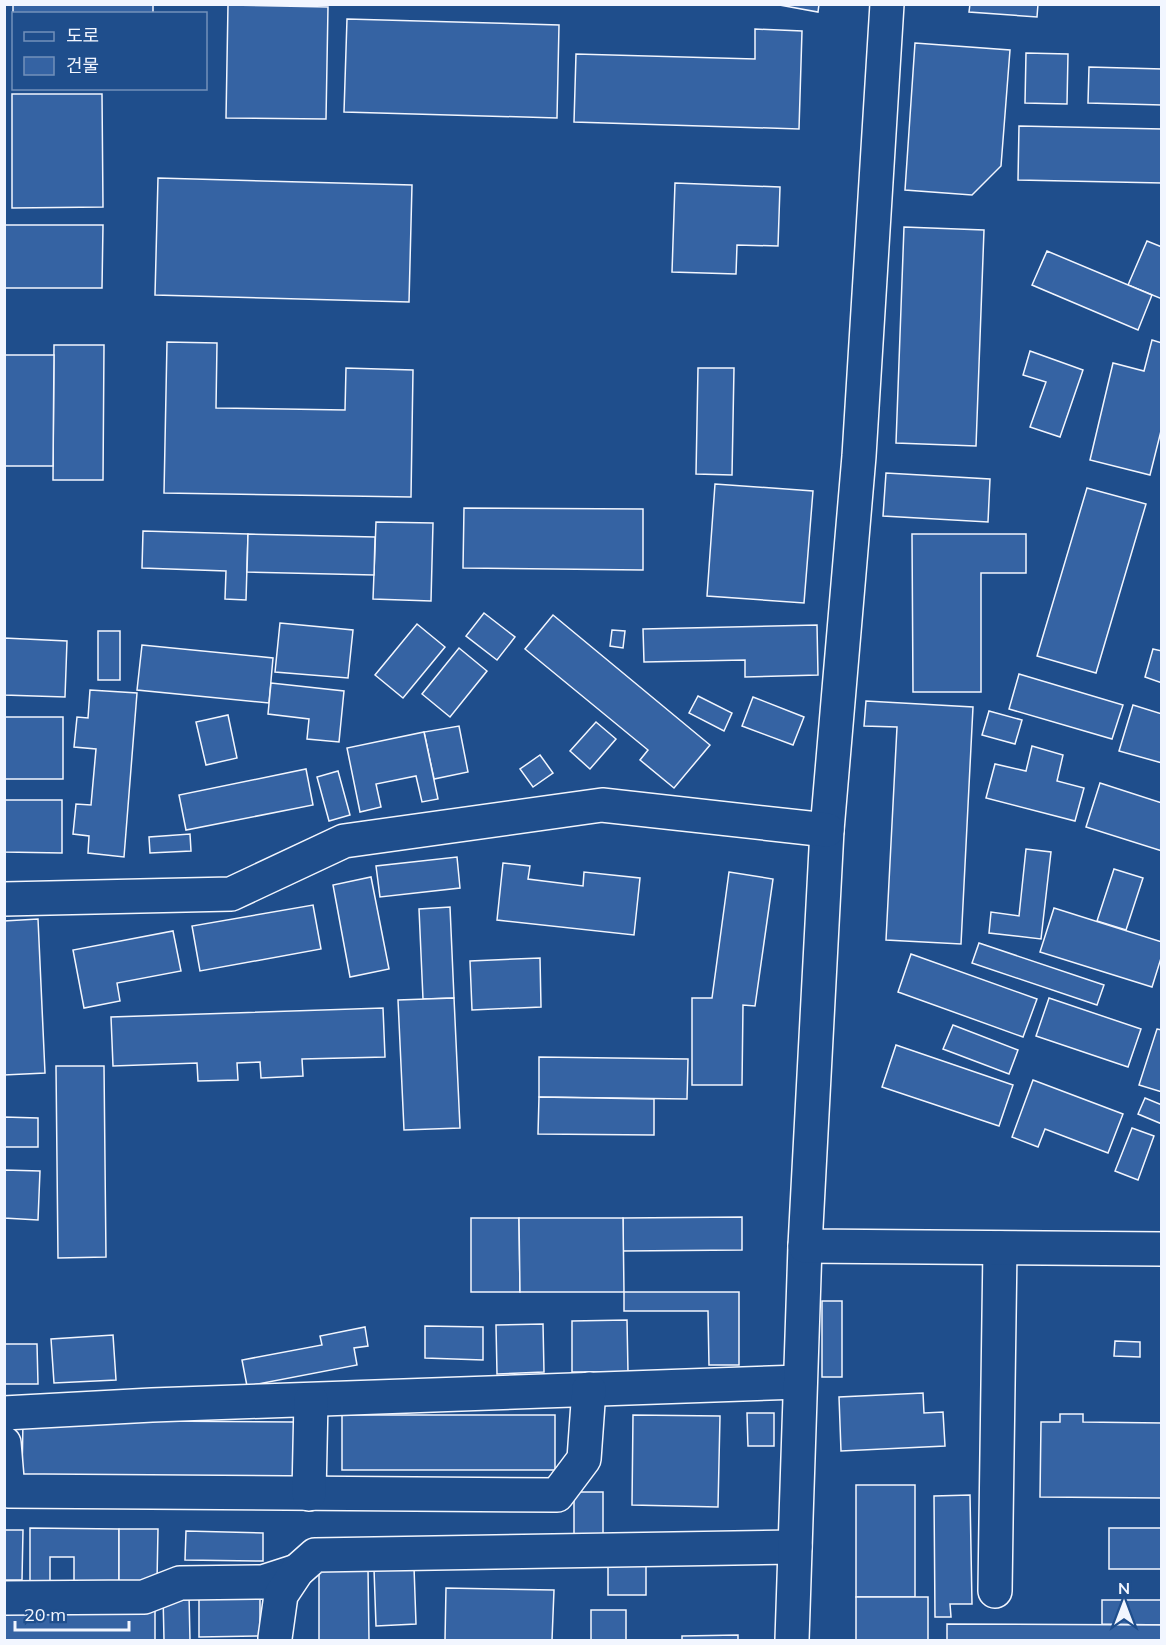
<svg xmlns="http://www.w3.org/2000/svg" width="1166" height="1645" viewBox="0 0 1166 1645" font-family="Mulish,'Noto Sans KR',sans-serif">
	<rect width="100%" height="100%" fill="#1f4e8c"/>
	<g fill="#3563a3" stroke="#f2f6ff" stroke-width="1.5">
		<polygon points="13,4 153,4 153,14 14,14 13,67"/>
		<polygon points="774,4 819,4 818,12"/>
		<polygon points="970,4 1038,4 1037,17 969,12"/>
		<polygon points="228,5 328,7 326,119 226,118"/>
		<polygon points="347,19 559,25 557,118 344,112"/>
		<polygon points="755,29 802,31 799,129 574,122 576,54 755,59"/>
		<polygon points="915,43 1010,50 1001,166 972,195 905,190"/>
		<polygon points="1026,53 1068,54 1067,104 1025,103"/>
		<polygon points="1089,67 1162,69 1162,105 1088,103"/>
		<polygon points="12,94 102,94 103,207 12,208"/>
		<polygon points="1019,126 1162,129 1162,183 1018,180"/>
		<polygon points="158,178 412,185 409,302 155,295"/>
		<polygon points="675,183 780,187 778,246 737,245 736,274 672,272"/>
		<polygon points="4,225 103,225 102,288 4,288"/>
		<polygon points="904,227 984,230 976,446 896,443"/>
		<polygon points="1147,241 1162,247 1162,299 1128,285"/>
		<polygon points="1047,251 1152,295 1138,330 1032,285"/>
		<polygon points="1152,340 1162,343 1162,427 1150,475 1090,460 1113,363 1144,371"/>
		<polygon points="167,342 217,343 216,408 345,410 346,368 413,370 411,497 164,493"/>
		<polygon points="54,345 104,345 103,480 53,480"/>
		<polygon points="1030,351 1083,370 1060,437 1030,427 1046,382 1023,375"/>
		<polygon points="4,355 54,355 53,466 4,466"/>
		<polygon points="698,368 734,368 732,475 696,474"/>
		<polygon points="886,473 990,479 988,522 883,516"/>
		<polygon points="715,484 813,491 804,603 707,596"/>
		<polygon points="1087,488 1146,504 1096,673 1037,656"/>
		<polygon points="464,508 643,509 643,570 463,568"/>
		<polygon points="376,522 433,523 431,601 373,599"/>
		<polygon points="143,531 248,534 246,600 225,599 226,571 142,568"/>
		<polygon points="248,534 375,537 374,575 247,572"/>
		<polygon points="912,534 1026,534 1026,573 981,573 981,692 913,692"/>
		<polygon points="484,613 515,637 497,660 466,636"/>
		<polygon points="553,615 710,745 674,788 640,760 648,750 525,649"/>
		<polygon points="280,623 353,630 348,678 275,672"/>
		<polygon points="417,624 445,647 403,698 375,675"/>
		<polygon points="817,625 818,675 745,677 745,660 644,662 643,629"/>
		<polygon points="612,630 625,631 623,648 610,646"/>
		<rect x="98" y="631" width="22" height="49"/>
		<polygon points="4,638 67,641 65,697 4,695"/>
		<polygon points="142,645 273,658 269,703 137,690"/>
		<polygon points="459,648 487,671 450,717 422,694"/>
		<polygon points="1153,649 1162,651 1162,683 1145,677"/>
		<polygon points="1019,674 1123,705 1112,739 1009,709"/>
		<polygon points="271,683 344,691 339,742 307,739 309,719 268,714"/>
		<polygon points="90,690 137,693 124,857 88,853 89,836 73,834 76,804 91,805 96,749 74,747 77,717 88,718"/>
		<polygon points="698,696 732,713 724,731 689,713"/>
		<polygon points="753,697 804,717 793,745 742,726"/>
		<polygon points="866,701 973,707 961,944 886,940 897,727 864,726"/>
		<polygon points="1133,705 1162,714 1162,763 1119,751"/>
		<polygon points="989,711 1022,720 1015,744 982,735"/>
		<polygon points="228,715 237,758 206,765 196,722"/>
		<rect x="4" y="717" width="59" height="62"/>
		<polygon points="596,722 616,739 590,769 570,751"/>
		<polygon points="459,726 468,772 434,779 424,732"/>
		<polygon points="424,732 438,799 422,802 416,776 376,784 381,807 360,812 347,748"/>
		<polygon points="1032,746 1063,755 1057,781 1084,788 1075,821 986,798 995,764 1026,771"/>
		<polygon points="540,755 553,773 533,787 520,769"/>
		<polygon points="306,769 313,805 186,830 179,795"/>
		<polygon points="338,771 350,815 329,821 317,777"/>
		<polygon points="1100,783 1162,803 1162,851 1086,827"/>
		<polygon points="4,800 62,800 62,853 4,852"/>
		<polygon points="190,834 191,851 150,853 149,837"/>
		<polygon points="1026,849 1051,852 1041,939 989,933 991,912 1019,916"/>
		<polygon points="457,857 460,888 380,897 376,866"/>
		<polygon points="503,863 530,866 528,879 583,886 584,872 640,878 634,935 497,920"/>
		<polygon points="1114,869 1143,878 1126,930 1097,921"/>
		<polygon points="729,872 773,879 755,1006 743,1005 742,1085 692,1085 692,998 712,998"/>
		<polygon points="371,877 389,969 350,977 333,885"/>
		<polygon points="313,905 321,949 200,971 192,926"/>
		<polygon points="450,907 454,998 423,999 419,909"/>
		<polygon points="1054,908 1162,942 1162,955 1152,987 1040,952"/>
		<polygon points="38,919 45,1073 4,1075 4,921"/>
		<polygon points="173,931 181,971 117,983 120,1001 84,1008 73,950"/>
		<polygon points="979,943 1104,985 1097,1005 972,963"/>
		<polygon points="911,954 1037,999 1023,1037 898,992"/>
		<polygon points="540,958 541,1007 472,1010 470,961"/>
		<polygon points="454,998 460,1128 404,1130 398,1000"/>
		<polygon points="1049,998 1141,1029 1128,1067 1036,1036"/>
		<polygon points="383,1008 385,1057 302,1059 303,1076 261,1078 260,1062 237,1063 238,1080 198,1081 197,1063 113,1066 111,1017"/>
		<polygon points="953,1025 1018,1050 1009,1074 943,1049"/>
		<polygon points="1157,1029 1162,1030 1162,1092 1139,1085"/>
		<polygon points="896,1045 1013,1085 999,1126 882,1087"/>
		<polygon points="539,1057 688,1059 687,1099 539,1097"/>
		<polygon points="56,1066 104,1066 106,1257 58,1258"/>
		<polygon points="1033,1080 1123,1114 1108,1153 1045,1129 1038,1147 1012,1137"/>
		<polygon points="539,1097 654,1099 654,1135 538,1134"/>
		<polygon points="1145,1098 1162,1105 1162,1124 1138,1114"/>
		<polygon points="4,1117 38,1118 38,1147 4,1147"/>
		<polygon points="1132,1128 1154,1136 1138,1180 1115,1171"/>
		<polygon points="4,1170 40,1171 38,1220 4,1218"/>
		<polygon points="742,1217 742,1250 623,1251 623,1218"/>
		<polygon points="471,1218 519,1218 520,1292 471,1292"/>
		<polygon points="519,1218 623,1218 624,1292 520,1292"/>
		<polygon points="624,1292 739,1292 739,1365 709,1365 708,1311 624,1311"/>
		<rect x="822" y="1301" width="20" height="76"/>
		<polygon points="627,1320 628,1372 572,1372 572,1321"/>
		<polygon points="543,1324 544,1372 497,1374 496,1325"/>
		<polygon points="425,1326 483,1327 483,1360 425,1358"/>
		<polygon points="365,1327 368,1346 354,1348 357,1365 247,1386 242,1360 322,1345 320,1336"/>
		<polygon points="113,1335 116,1380 54,1383 51,1339"/>
		<polygon points="1115,1341 1140,1342 1140,1357 1114,1356"/>
		<polygon points="4,1344 37,1344 38,1384 4,1384"/>
		<polygon points="923,1393 924,1413 943,1412 945,1446 841,1451 839,1397"/>
		<polygon points="747,1413 774,1413 774,1446 748,1446"/>
		<polygon points="1060,1414 1083,1414 1083,1422 1162,1423 1162,1498 1040,1497 1041,1422 1060,1422"/>
		<rect x="342" y="1415" width="213" height="55"/>
		<polygon points="633,1415 720,1416 718,1507 632,1505"/>
		<polygon points="23,1420 294,1422 294,1479 22,1477"/>
		<rect x="856" y="1485" width="59" height="112"/>
		<rect x="574" y="1492" width="29" height="44"/>
		<polygon points="970,1495 972,1604 950,1604 951,1617 935,1617 934,1496"/>
		<polygon points="30,1528 119,1529 119,1581 74,1581 74,1557 50,1557 50,1581 30,1581"/>
		<rect x="1109" y="1528" width="53" height="41"/>
		<polygon points="119,1529 158,1529 157,1581 119,1581"/>
		<polygon points="4,1530 23,1530 22,1580 4,1580"/>
		<polygon points="186,1531 263,1533 263,1561 185,1560"/>
		<polygon points="646,1564 646,1595 608,1595 608,1565"/>
		<polygon points="414,1567 416,1624 376,1626 374,1569"/>
		<polygon points="319,1569 368,1569 369,1640 319,1640"/>
		<polygon points="199,1588 260,1588 260,1636 199,1637"/>
		<polygon points="446,1588 554,1590 552,1640 445,1640"/>
		<polygon points="163,1595 189,1595 190,1640 164,1640"/>
		<rect x="856" y="1597" width="72" height="43"/>
		<polygon points="1102,1600 1162,1600 1162,1625 1102,1624"/>
		<polygon points="155,1609 155,1640 4,1640 4,1610"/>
		<rect x="591" y="1610" width="35" height="30"/>
		<polygon points="947,1624 1162,1625 1162,1640 947,1640"/>
		<polygon points="738,1635 738,1640 682,1640 682,1636"/>
	</g>
	<g fill="none" stroke-linecap="round" stroke-linejoin="round">
		<defs>
			<g id="minor">
				<polyline points="4,1413 152,1405 800,1382"/>
				<polyline points="4,1443 8,1491 557,1495 584,1459 589,1389"/>
				<polyline points="309,1494 311,1400"/>
				<polyline points="995,1591 1000,1248"/>
				<polyline points="4,1598 144,1597 180,1583 263,1582 297,1571"/>
				<polyline points="275,1638 281,1595 297,1571 315,1555 795,1547"/>
				<polyline points="792,1640 805,1246"/>
			</g>
			<g id="tertiary">
				<polyline points="887,4 859,456 827,830 805,1246 1162,1249"/>
				<polyline points="4,899 231,894 344,841 602,805 827,830"/>
			</g>
		</defs>
		<use href="#minor" stroke="#f2f6ff" stroke-width="36"/>
		<use href="#tertiary" stroke="#f2f6ff" stroke-width="36"/>
		<use href="#minor" stroke="#1f4e8c" stroke-width="33"/>
		<use href="#tertiary" stroke="#1f4e8c" stroke-width="33"/>
	</g>
	<rect width="1166" height="1645" fill="none" stroke="#f2f6ff" stroke-width="12"/>
	<rect x="12" y="12" width="195" height="78" fill="#1f4e8c" stroke="#7391ba" stroke-width="1.5"/>
	<rect x="24" y="32" width="30" height="9" fill="#1f4e8c" stroke="#7391ba" stroke-width="1.5"/>
	<text x="66" y="42" font-size="18" fill="#f2f6ff">도로</text>
	<rect x="24" y="57" width="30" height="18" fill="#3563a3" stroke="#7391ba" stroke-width="1.5"/>
	<text x="66" y="72" font-size="18" fill="#f2f6ff">건물</text>
	<g transform="translate(1124 1603)" stroke="#1f4e8c" stroke-width="4.5" paint-order="stroke">
	<path d="M0-4.5L10 22L0 15L-10 22Z" fill="#f2f6ff"/>
	<text y="-9" font-size="16" font-weight="bold" text-anchor="middle" fill="#f2f6ff">N</text>
	</g>
	<path d="M15 1621v9h114v-9" fill="none" stroke="#f2f6ff" stroke-width="3"/>
	<text x="24" y="1621" font-size="18" fill="#f2f6ff" stroke="#1f4e8c" stroke-width="4.5" paint-order="stroke">20 m</text>
</svg>
